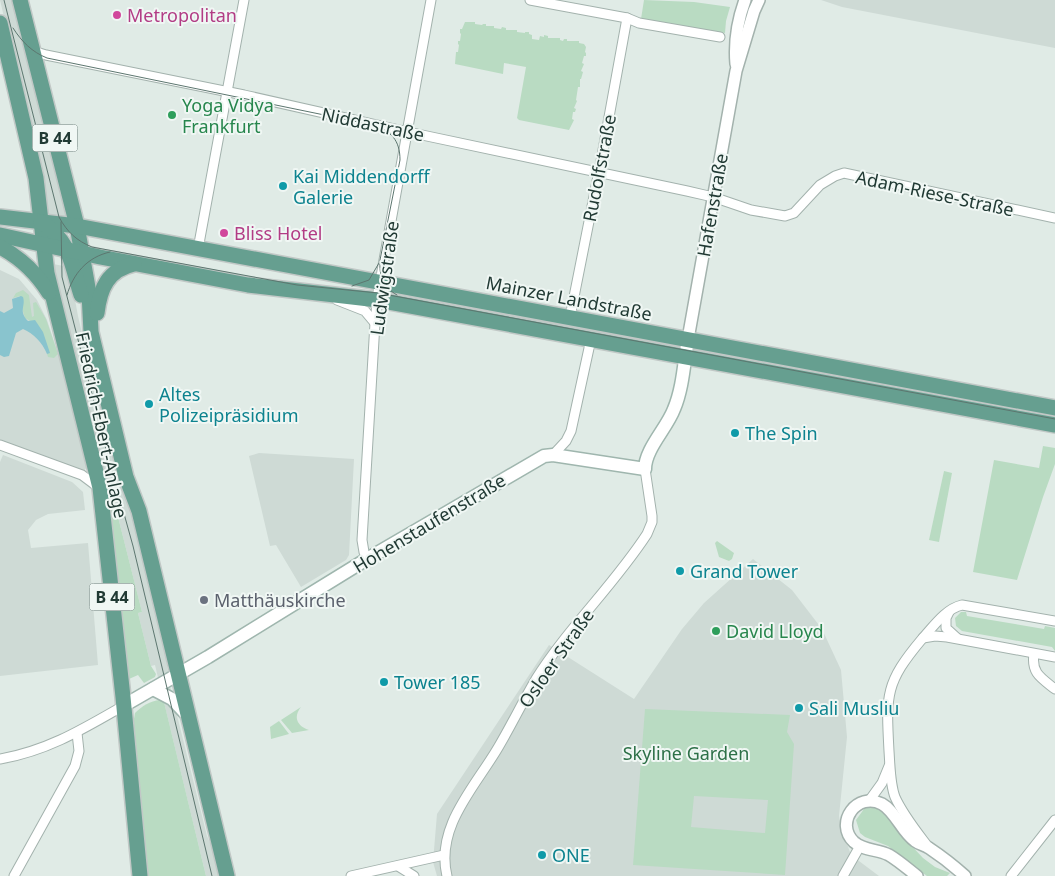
<svg xmlns="http://www.w3.org/2000/svg" width="1055" height="876" viewBox="0 0 1055 876" font-family="'Noto Sans',sans-serif">
	<rect width="100%" height="100%" fill="#e0ebe6"/>
	<g fill="#cedad5">
		<polygon points="0,0 13,0 68,217 44,214 42,180"/>
		<polygon points="821,0 1055,0 1055,48 842,7"/>
		<polygon points="53,264 69,267 78,316 109,449 133,514 166,657 171,691 207,836 217,859 221,876 206,876 155,665 151,666 138,613 142,612 117,513 103,467 101,467"/>
		<polygon points="0,270 19,279 37,300 47,320 72,396 88,466 82,473 0,440"/>
		<polygon points="259,453 354,459 349,555 346,560 301,587 276,545 270,546 249,456"/>
		<polygon points="3,455 72,482 83,492 85,510 48,514 36,520 28,530 31,548 88,543 98,665 0,676 0,462"/>
		<polygon points="753,559 792,590 822,629 841,670 847,737 839,816 841,827 851,855 879,876 437,876 433,862 437,814 549,645 634,699 682,629 704,603"/>
	</g>
	<g fill="#b9dbc2" fill-rule="evenodd">
		<polygon points="644,0 694,2 730,7 726,21 725,33 641,19"/>
		<polygon points="465,22 475,22 475,24 482,25 483,24 486,24 486,26 494,26 494,28 501,29 502,27 506,28 506,30 517,30 517,32 525,33 525,32 529,32 529,34 532,35 532,39 539,40 540,36 544,37 544,35 548,36 548,38 560,38 560,40 563,41 564,39 567,39 567,41 579,41 579,43 584,44 586,47 585,52 586,53 586,56 584,56 582,63 584,64 581,71 583,72 581,79 580,79 580,87 578,87 576,100 577,101 574,108 576,109 575,112 573,112 572,119 574,120 569,130 519,120 517,118 526,67 504,63 503,74 455,64 456,52 458,52 459,45 458,44 458,41 460,41 461,34 460,33 460,29 462,29"/>
		<polygon points="23,290 29,295 32,317 34,316 33,303 36,302 46,319 58,354 54,358 48,357 47,354 48,354 32,322 25,318 22,308 23,304 20,296 13,298 16,293"/>
		<polygon points="1043,446 1055,448 1055,464 1043,497 1017,580 973,572 994,460 1039,468"/>
		<polygon points="101,467 103,467 117,513 142,612 138,613 151,666 156,674 155,677 144,683 138,675 129,679"/>
		<polygon points="944,471 952,473 939,542 929,540"/>
		<polygon points="717,541 734,553 732,559 729,561 719,557 715,543"/>
		<polygon points="961,612 966,612 967,616 1044,629 1045,626 1055,628 1055,651 1052,647 962,631 956,626 955,618"/>
		<path d="M160,700L164,702L206,876H146L132,730L135,713C142,706 150,701 160,700Z"/>
		<path d="M301,707C293,717 297,726 309,730L292,733L281,720Z"/>
		<path d="M645,709L790,715L787,732L794,744L785,875L633,865ZM694,796L768,800L765,833L691,827Z"/>
		<polygon points="279,721 289,734 271,739 270,727"/>
		<polygon points="870,805 883,809 907,841 923,858 935,867 950,873 947,876 927,876 888,846 865,837 860,833 856,820 864,809"/>
	</g>
	<path fill="#89c4ce" d="M21,296L23,297C26,306 18,311 28,321L35,320L43,332L50,353L47,354C42,342 34,334 23,329L16,333L9,356L4,357L0,355V311L4,313L13,308L12,299Z"/>
	<g fill="none" stroke-linecap="round" stroke-linejoin="round">
		<defs>
			<g id="minor">
				<polyline points="530,0 627,18 639,23 720,37"/>
				<polyline points="33,51 46,55 244,95 408,132 687,191 713,197 751,210 785,216 794,213 820,185 835,176 844,173 1055,218"/>
				<polyline points="198,249 244,0"/>
				<polyline points="337,300 365,311 375,323"/>
				<polyline points="570,317 601,161 627,18"/>
				<polyline points="0,445 82,475 98,487"/>
				<polyline points="553,455 566,441 571,431 591,339"/>
				<polyline points="367,559 364,552 362,540 375,323 378,293 431,0"/>
				<polyline points="949,612 946,618 946,628 957,638"/>
				<polyline points="923,638 935,636 947,637 1055,657"/>
				<path d="M1034,654C1031,673 1041,678 1055,689"/>
				<path d="M0,759C47,751 83,729 123,706"/>
				<polyline points="869,801 882,783 889,766"/>
				<path d="M929,848C917,832 903,815 895,797C890,784 890,765 889,751C886,695 885,683 922,639C933,627 945,609 962,605L1055,621"/>
				<polyline points="398,866 414,876"/>
				<polyline points="14,876 75,766 79,751 77,733"/>
				<polyline points="351,876 444,855"/>
				<path d="M447,876C435,826 476,786 499,746C512,724 523,701 536,679C568,628 614,585 647,534L652,522V516L645,469"/>
				<polyline points="843,876 860,846"/>
				<polyline points="1011,876 1055,820"/>
			</g>
			<g id="tertiary">
				<path d="M736,64C734,41 737,22 745,0"/>
				<polyline points="688,339 736,71 754,11 759,0"/>
				<path d="M917,876C908,869 899,861 889,855C878,849 864,851 854,842C834,823 857,791 882,804C895,811 902,832 915,841C919,844 924,845 929,848C941,856 954,866 965,876"/>
			</g>
			<g id="secondary">
				<polyline points="153,689 172,699 188,716"/>
				<path d="M123,706L208,657L367,559L544,456L553,455L645,469C645,449 667,428 674,409C683,388 684,362 688,339"/>
			</g>
			<g id="primary">
				<polyline points="20,0 77,226 89,293 91,332 126,477 139,511 227,876"/>
				<polyline points="0,23 36,178 47,273 100,488 123,697 140,876"/>
				<polyline points="0,217 77,226 1055,408"/>
				<path d="M41,222C71,241 71,264 81,295"/>
				<polyline points="0,235 100,257 248,285 378,300 1055,425"/>
				<path d="M0,247C21,258 37,274 49,293"/>
				<path d="M97,313C100,288 108,270 134,264"/>
			</g>
		</defs>
		<use href="#minor" stroke="#a3b2ad" stroke-width="11"/>
		<use href="#tertiary" stroke="#a3b2ad" stroke-width="14"/>
		<use href="#secondary" stroke="#9fb6ae" stroke-width="15"/>
		<use href="#primary" stroke="#c1c8c6" stroke-width="18"/>
		<use href="#minor" stroke="#fff" stroke-width="9"/>
		<use href="#tertiary" stroke="#fff" stroke-width="11"/>
		<use href="#secondary" stroke="#fff" stroke-width="12"/>
		<use href="#primary" stroke="#669f90" stroke-width="15"/>
		<g stroke="#5c766f" stroke-width="1">
			<path d="M4,0L59,217C67,232 77,241 92,247L297,285L378,293L1055,419"/>
			<path d="M13,28C22,42 32,52 47,58L373,125C391,131 400,140 400,160L380,260C379,276 383,287 397,295"/>
			<polyline points="61,222 62,277 106,449 133,546 212,876"/>
			<polyline points="352,286 369,280 379,263"/>
			<path d="M67,295C73,274 87,257 110,252"/>
		</g>
	</g>
	<g fill="#d1479c" stroke="#f0f7f4" stroke-width="2">
		<circle cx="117" cy="15" r="5"/>
		<circle cx="224" cy="233" r="5"/>
	</g>
	<g fill="#2e9e5b" stroke="#f0f7f4" stroke-width="2">
		<circle cx="172" cy="115" r="5"/>
		<circle cx="716" cy="631" r="5"/>
	</g>
	<g fill="#0f9aa8" stroke="#f0f7f4" stroke-width="2">
		<circle cx="283" cy="186" r="5"/>
		<circle cx="149" cy="404" r="5"/>
		<circle cx="735" cy="433" r="5"/>
		<circle cx="680" cy="571" r="5"/>
		<circle cx="384" cy="682" r="5"/>
		<circle cx="799" cy="708" r="5"/>
		<circle cx="542" cy="855" r="5"/>
	</g>
	<circle fill="#6b7280" stroke="#f0f7f4" stroke-width="2" cx="204" cy="600" r="5"/>
	<g text-anchor="middle" dominant-baseline="central" stroke-width="4" stroke-linejoin="round" paint-order="stroke">
		<g fill="#f0f7f4" stroke="#5f736e" stroke-width="1">
			<rect x="32.5" y="124.5" width="45" height="27" rx="4"/>
			<rect x="89.5" y="583.5" width="45" height="27" rx="4"/>
		</g>
		<g font-size="16" font-weight="bold" fill="#213a34">
			<text x="55" y="138">B 44</text>
			<text x="112" y="597">B 44</text>
		</g>
		<g font-size="18" fill="#b23c85" stroke="#f0f7f4" text-anchor="start">
			<text x="127" y="15">Metropolitan</text>
			<text x="234" y="233">Bliss Hotel</text>
		</g>
		<g font-size="18" fill="#27864d" stroke="#f0f7f4" text-anchor="start">
			<text x="182" y="105">Yoga Vidya<tspan x="182" dy="21">Frankfurt</tspan></text>
			<text x="726" y="631">David Lloyd</text>
		</g>
		<g font-size="18" fill="#213a34" stroke="#f0f7f4">
			<text transform="translate(373 124) rotate(12)">Niddastraße</text>
			<text transform="translate(599 168) rotate(-79)">Rudolfstraße</text>
			<text transform="translate(935 193) rotate(12)">Adam-Riese-Straße</text>
			<text transform="translate(712 205) rotate(-80)">Hafenstraße</text>
			<text transform="translate(384 278) rotate(-82)">Ludwigstraße</text>
			<text transform="translate(569 298) rotate(11)">Mainzer Landstraße</text>
			<text transform="translate(102 425) rotate(78)">Friedrich-Ebert-Anlage</text>
			<text transform="translate(429 523) rotate(-31)">Hohenstaufenstraße</text>
			<text transform="translate(556 658) rotate(-55)">Osloer Straße</text>
		</g>
		<g font-size="18" fill="#0d838f" stroke="#f0f7f4" text-anchor="start">
			<text x="293" y="176">Kai Middendorff<tspan x="293" dy="21">Galerie</tspan></text>
			<text x="159" y="394">Altes<tspan x="159" dy="21">Polizeipräsidium</tspan></text>
			<text x="745" y="433">The Spin</text>
			<text x="690" y="571">Grand Tower</text>
			<text x="394" y="682">Tower 185</text>
			<text x="809" y="708">Sali Musliu</text>
			<text x="552" y="855">ONE</text>
		</g>
		<g font-size="18" fill="#5b616d" stroke="#f0f7f4" text-anchor="start">
			<text x="214" y="600">Matthäuskirche</text>
		</g>
		<g font-size="18" fill="#2d7047" stroke="#f0f7f4">
			<text x="686" y="753">Skyline Garden</text>
		</g>
	</g>
</svg>
